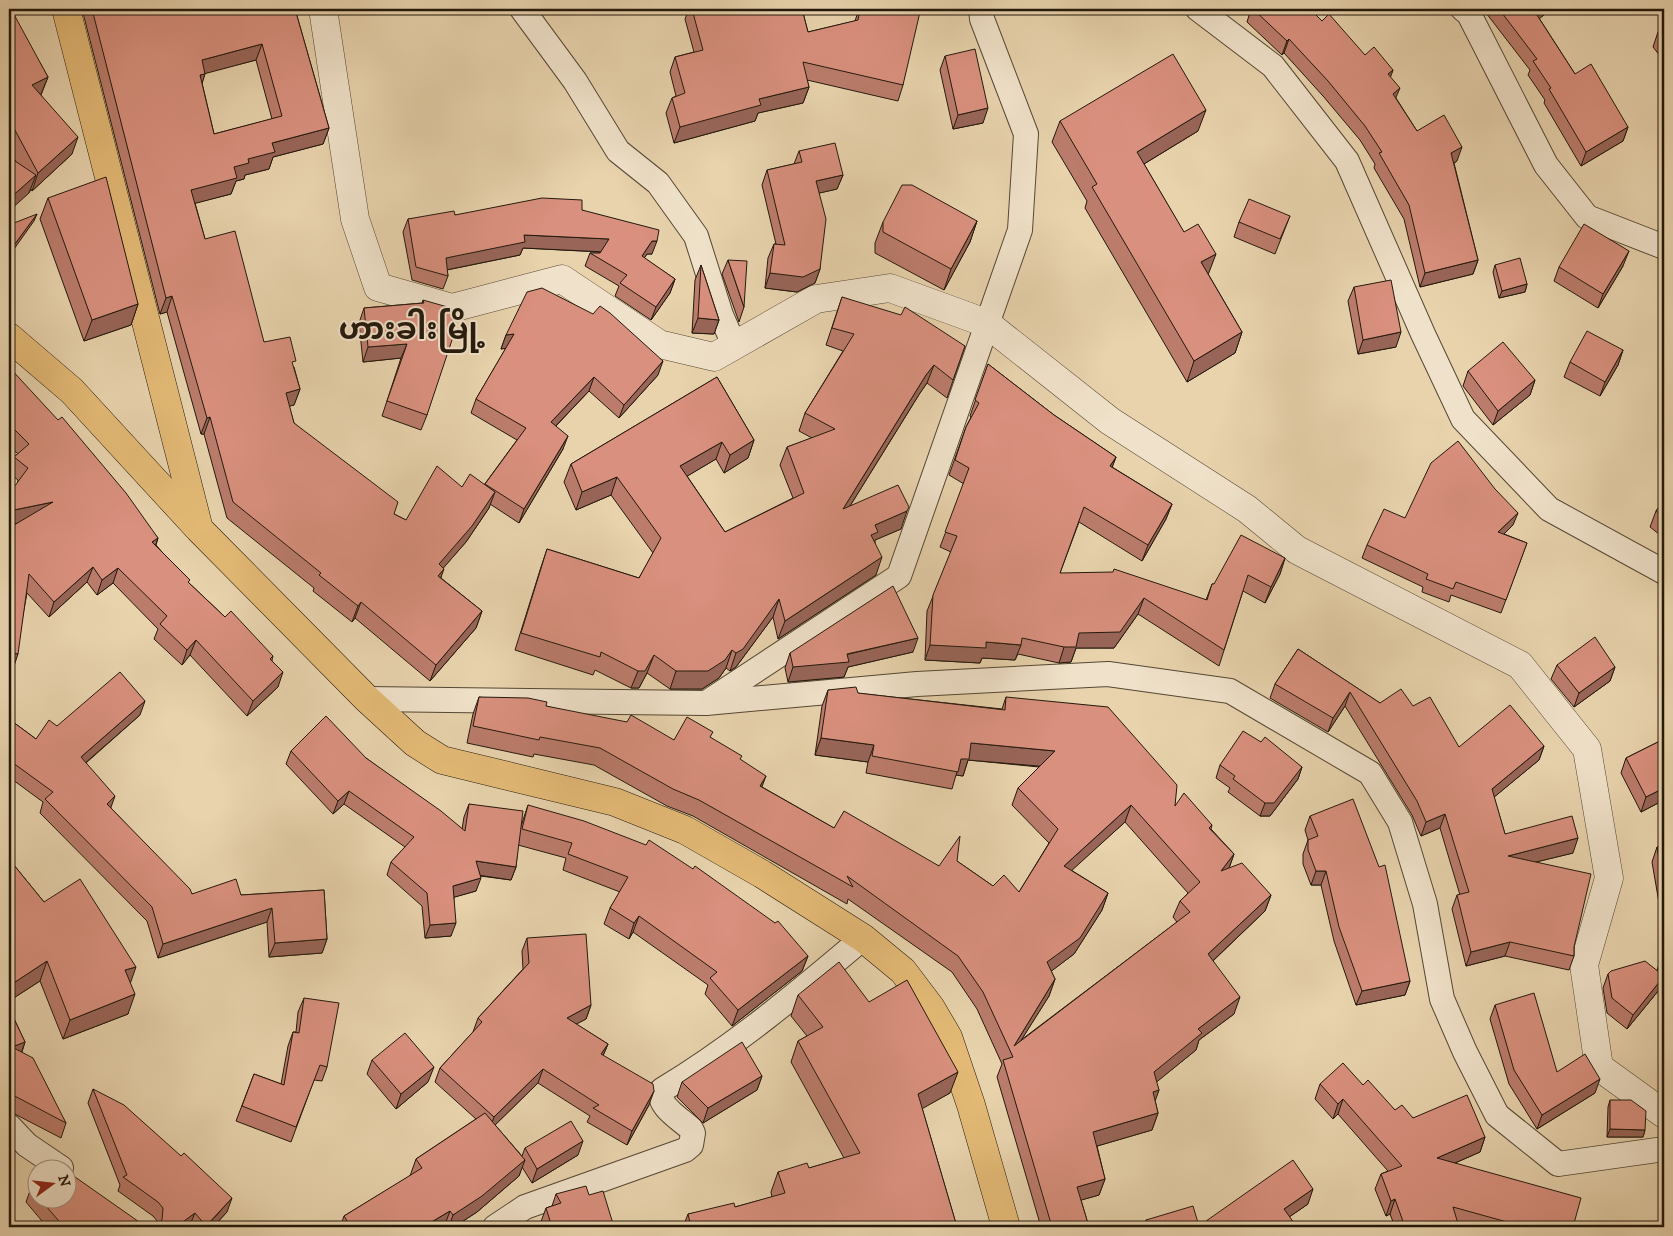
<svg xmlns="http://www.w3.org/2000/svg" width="1673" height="1236" viewBox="0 0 1673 1236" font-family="'IM FELL DW Pica','Noto Sans Myanmar',serif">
	<rect width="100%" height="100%" fill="#e8d3ad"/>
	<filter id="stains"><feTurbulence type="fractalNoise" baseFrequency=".004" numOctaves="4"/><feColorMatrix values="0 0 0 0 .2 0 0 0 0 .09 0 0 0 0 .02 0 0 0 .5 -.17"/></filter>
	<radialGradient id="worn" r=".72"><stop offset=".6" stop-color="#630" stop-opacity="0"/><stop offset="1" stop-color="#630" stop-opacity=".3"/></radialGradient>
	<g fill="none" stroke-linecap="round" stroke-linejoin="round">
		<defs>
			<g id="minor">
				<polyline points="522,9 575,81 618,151 658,183 696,236 721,315 734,345"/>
				<polyline points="1198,9 1273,66 1347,161 1423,334 1463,419 1549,509 1664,572"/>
				<polyline points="1463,9 1469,14 1546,165 1587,217 1664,247"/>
				<polyline points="367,699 706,703 899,576 1020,230 1026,134 982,19 981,9"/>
				<polyline points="706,703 917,684 1108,674 1230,691 1370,773 1400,822 1425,904 1442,999 1465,1052 1497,1115 1558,1164 1664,1149"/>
				<polyline points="9,1126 27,1145 61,1168"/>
				<path d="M495,1227L525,1207L685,1150L691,1145L693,1133L691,1129C681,1119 656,1106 662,1090C735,1046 798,993 863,938"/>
			</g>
			<polyline id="tertiary" points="323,9 355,219 378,287 452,308 562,279 659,344 714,357 816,299 890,288 986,323 1110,421 1247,509 1297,550 1520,665 1587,749 1609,878 1584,965 1599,1067 1664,1114"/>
			<g id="trunk">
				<polyline points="66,9 198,525"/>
				<polyline points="9,337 72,391 199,529 367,699 415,743 442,760 615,802 685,830 762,874 863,938 903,971 931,1008 948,1037 971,1105 1006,1227"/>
			</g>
		</defs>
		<use href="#minor" stroke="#544734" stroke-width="26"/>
		<use href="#tertiary" stroke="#544734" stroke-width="29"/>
		<use href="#trunk" stroke="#23180c" stroke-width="29"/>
		<use href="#minor" stroke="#f0e2ca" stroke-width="24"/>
		<use href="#tertiary" stroke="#f0e2ca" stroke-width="28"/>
		<use href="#trunk" stroke="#e4ba76" stroke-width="28"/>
	</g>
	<g fill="#bb7c6c" stroke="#23180c" fill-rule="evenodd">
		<polygon points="9,9 48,77 41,95 72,154 32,191 31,189 29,193 16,162 9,148"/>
		<path d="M82,9H295L329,128L323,144L273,157L269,169L245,175L244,179L236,181L231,194L195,203L205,239L264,342L294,367L300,389L294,405L289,406L294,423L394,514L406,520L462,487L484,485L517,440L471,413L476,399L506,348L501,349L506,335L658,375L619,418L589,391L556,426L563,449L519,523L490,504L489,508L466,542L443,568L441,578L482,611L476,628L430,681L355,618L352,622L313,591L314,588L227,518L204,434H201L167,312L160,314ZM256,60L272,119L214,134L202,83L205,73Z"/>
		<polygon points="689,9 802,9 808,32 855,21 859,9 905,9 903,85 898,101 807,80 809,87 803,103 758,113 755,121 674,143 666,113 672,98 676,96 670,72 675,57 694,52 685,19"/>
		<polygon points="1251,9 1310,9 1322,21 1365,55 1393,70 1390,77 1396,98 1417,131 1457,161 1454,163 1478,260 1473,274 1420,287 1404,219 1374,168 1375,164 1360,140 1323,96 1284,53 1282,55 1247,22"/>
		<polygon points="1483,9 1546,9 1544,15 1539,18 1575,74 1628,127 1623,141 1581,166 1544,103 1545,100 1528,75 1530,70"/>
		<polygon points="1664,28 1664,61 1653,47 1658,32"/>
		<polygon points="945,56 983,123 953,129 940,70"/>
		<polygon points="1060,121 1198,131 1144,164 1242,332 1235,353 1187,382 1085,208 1087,201 1052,142"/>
		<polygon points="799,151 843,175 837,189 819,193 820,269 815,283 797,292 765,288 768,258 774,244 776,244 762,185 767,170 794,164"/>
		<polygon points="48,198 138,304 131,325 84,341 40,219"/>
		<polygon points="582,210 652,254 647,254 644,258 675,279 670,293 651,320 615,296 619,286 585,266 590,253 600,253 601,252 523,248 520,255 447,270 448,276 443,289 412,280 403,232 408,219 455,215"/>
		<polygon points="1290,216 1275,254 1234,237 1239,222"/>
		<polygon points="977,221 970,242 944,290 875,253 875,243 883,222"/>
		<polygon points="728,260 744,307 739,322 722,274"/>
		<polygon points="701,265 719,320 714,334 692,333 695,280"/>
		<polygon points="1495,265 1527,284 1525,292 1499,298 1493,272"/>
		<polygon points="1623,266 1598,308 1554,281 1559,267"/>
		<polygon points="1354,287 1396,347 1358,354 1348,301"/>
		<polygon points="842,297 965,346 947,398 927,383 920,393 850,506 901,529 875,540 876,575 778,639 773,617 736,667 730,671 726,668 719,678 702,689 670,689 647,673 639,688 631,688 595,670 593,675 515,650 541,567 547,549 639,578 653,553 611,495 576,510 564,482 571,464 717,377 754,440 748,458 724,473 716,459 687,476 725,532 793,498 780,465 787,447 812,438 799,431 805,413 843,351 826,345"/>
		<polygon points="423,300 427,415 421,430 382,416 401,358 363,362 359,323 364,308 422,303"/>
		<polygon points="1623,350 1618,365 1600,396 1564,377 1570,362"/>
		<polygon points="988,364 1054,415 1116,457 1112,467 1172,504 1166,519 1142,561 1079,522 1060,573 1206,600 1212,584 1214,584 1285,558 1280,574 1265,603 1243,591 1219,666 1138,614 1114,648 1076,648 1071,662 1059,663 1018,654 1015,660 982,658 980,663 925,660 927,611 951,552 940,547 964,484 949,475 966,427 971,417 970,416"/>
		<polygon points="9,367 158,538 156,545 189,583 225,617 273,656 272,660 278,687 247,716 190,655 182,665 154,639 158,629 113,583 97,595 87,582 49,617 27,593 13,669 17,523 9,525 18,480 9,473 14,457 18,454 9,445"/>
		<polygon points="1468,371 1535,380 1530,395 1493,425 1463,386"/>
		<polygon points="1664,463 1664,483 1660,482"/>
		<polygon points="1664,500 1664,538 1650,527 1656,511"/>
		<polygon points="1405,518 1513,525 1504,534 1527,543 1501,613 1451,595 1449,602 1422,592 1423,587 1362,558 1367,545"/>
		<polygon points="1298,649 1380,703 1413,706 1459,747 1544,746 1539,760 1494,797 1505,834 1573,853 1536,862 1574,947 1574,956 1569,970 1505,956 1466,966 1452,909 1457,895 1460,895 1440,828 1421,836 1412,815 1345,706 1328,732 1270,698 1275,684"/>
		<polygon points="913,652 848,667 844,677 788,682 785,668 790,653"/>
		<polygon points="1557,665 1615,667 1610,681 1574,707 1551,679"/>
		<path d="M828,690L1002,709L1006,697L1175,806L1212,825L1211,829L1234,854L1229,868L1271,895L1265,911L1213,961L1234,1014L1199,1040L1196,1050L1156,1082L1159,1090L1155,1100L1158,1113L1152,1130L1097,1146L1105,1179L1099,1195L1081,1200L1089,1227H1041L997,1077L1002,1064L977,1009L952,972L848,899L847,904L693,816L667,806L594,765L534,754L533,757L467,743L473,714L479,697L546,706L674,740L711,738L740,760L762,787L834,828L939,866L957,861L993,886L1019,892L1049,843L1012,805L1018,788L1039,767L968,760L963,776L956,775L952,789L866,773L868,762L815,755L822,706ZM1125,822L1188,893L1180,901L1173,917L1177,922L1021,1040L1049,996L1055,979L1051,971L1074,954L1102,910L1108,893L1071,870Z"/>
		<polygon points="140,715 86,763 111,808 192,894 241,895 324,890 327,939 322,953 269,957 267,922 158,958 147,921 40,813 43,802 9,777 9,719 36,739 57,726"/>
		<polygon points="1664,739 1664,800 1641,812 1621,773 1626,758"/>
		<polygon points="1261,742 1302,767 1298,779 1270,816 1260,816 1228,792 1230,788 1216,778 1220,765"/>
		<polygon points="291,751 366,758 462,829 464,817 469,804 520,829 528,805 808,956 802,971 732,1026 705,994 708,985 633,932 629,939 604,924 610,908 620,892 563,870 566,858 518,845 516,867 511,880 480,876 476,891 454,897 451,936 425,938 422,906 387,875 391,862 405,847 344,804 333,814 286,764"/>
		<polygon points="1310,816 1410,981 1405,995 1356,1005 1334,941 1321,885 1311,885 1303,864 1303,854 1308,840 1305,830"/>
		<polygon points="1664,846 1664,932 1652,862 1657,847"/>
		<polygon points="9,859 44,902 130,983 128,1014 63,1039 40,981 9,1001"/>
		<polygon points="527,938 591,1005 586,1019 576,1024 608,1044 603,1056 649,1105 627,1145 587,1122 590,1116 538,1083 495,1125 522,1156 525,1148 578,1155 532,1183 522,1167 519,1176 477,1212 454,1227 340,1227 344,1216 410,1176 416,1159 476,1119 435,1082 440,1068 473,1032 478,1018 523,969 522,951"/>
		<polygon points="1664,953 1664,975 1657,970 1662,956"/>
		<polygon points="1608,974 1664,976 1659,990 1627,1029 1607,1013 1603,988"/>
		<polygon points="798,995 869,1002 950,1093 922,1108 957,1227 683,1227 688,1214 735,1207 772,1197 771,1192 778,1172 809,1168 844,1158 791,1062 798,1041 807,1036 791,1016"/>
		<polygon points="304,998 327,1067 322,1081 314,1080 291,1142 236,1121 254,1074 281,1084 288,1046 293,1032 296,1032 298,1012"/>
		<polygon points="1495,1005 1557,1072 1595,1093 1537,1129 1509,1084 1490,1019"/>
		<polygon points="9,1008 25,1042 22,1052 66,1123 61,1138 9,1111"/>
		<polygon points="372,1060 428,1082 396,1109 367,1074"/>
		<polygon points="762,1076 757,1090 703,1123 677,1097 682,1082"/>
		<polygon points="1320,1084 1363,1085 1395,1110 1413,1118 1485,1137 1480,1152 1455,1163 1573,1227 1466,1227 1458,1225 1459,1227 1395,1227 1390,1214 1386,1216 1375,1189 1381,1174 1388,1171 1338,1114 1333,1119 1315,1099"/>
		<polygon points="93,1089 227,1212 213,1227 47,1227 26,1202 31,1188 38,1183 38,1198 68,1198 142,1224 155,1226 157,1224 158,1222 153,1216 118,1191 120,1185 88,1103"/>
		<polygon points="1610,1100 1645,1130 1643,1137 1607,1137 1608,1107"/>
		<polygon points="556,1194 589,1195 614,1227 539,1227 546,1208 552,1206"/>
		<polygon points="1308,1204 1289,1217 1297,1227 1144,1227 1146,1220 1199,1226"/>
	</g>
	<g fill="#986558" stroke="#23180c">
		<polygon points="1539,9 1546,9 1544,15 1530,26 1535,12"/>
		<polygon points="1289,39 1284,53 1282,55 1287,41"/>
		<polygon points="262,44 256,60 196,76 202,60"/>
		<polygon points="1393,70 1388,84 1388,74"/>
		<polygon points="205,74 200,90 200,75"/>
		<polygon points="48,77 41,94 26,103 32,85"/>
		<polygon points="809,87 803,103 758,113 755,121 674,143 680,127 759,99"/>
		<polygon points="1400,88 1394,102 1393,94"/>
		<polygon points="988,108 983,123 953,129 958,115"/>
		<polygon points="1206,110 1198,131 1129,173 1137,152"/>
		<polygon points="1628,127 1623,141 1581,166 1586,152"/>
		<polygon points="329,128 323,144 273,157 269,169 245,175 244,179 236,181 231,194 185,206 191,190 248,159 272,143"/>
		<polygon points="78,137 72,154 32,191 38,173"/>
		<polygon points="1462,147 1457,161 1446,168 1451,153"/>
		<polygon points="36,175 29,193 9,211 9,199"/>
		<polygon points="843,175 837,189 811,195 816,181"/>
		<polygon points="37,214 34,221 9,256 9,252"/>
		<polygon points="977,221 970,242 944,290 951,269"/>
		<polygon points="524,235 609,239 605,252 523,248 520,255 441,271 446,258"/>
		<polygon points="652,241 657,241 652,254 647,254 637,269 642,256"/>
		<polygon points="1629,251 1623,266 1598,308 1603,294"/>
		<polygon points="1216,254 1208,275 1201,262"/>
		<polygon points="1478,260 1473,274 1420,287 1425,273"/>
		<polygon points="820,269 815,283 797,292 765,288 770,273"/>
		<polygon points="675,279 670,293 651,320 656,307"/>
		<polygon points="1527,284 1525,292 1499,298 1502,291"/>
		<polygon points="172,296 167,312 160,314 166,298"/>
		<polygon points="138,304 131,325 84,341 92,320"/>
		<polygon points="698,318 719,320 714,334 692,333"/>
		<polygon points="1242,332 1235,353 1187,382 1194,361"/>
		<polygon points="1401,332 1396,347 1358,354 1363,340"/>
		<polygon points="514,334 509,348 501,349 506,335"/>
		<polygon points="407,344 401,358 363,362 368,347"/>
		<polygon points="1623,350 1618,365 1600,396 1605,382"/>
		<polygon points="663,361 658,375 619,418 624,405"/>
		<polygon points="934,365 927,383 920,393 837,527 843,509 926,375"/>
		<polygon points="594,377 589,391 546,436 551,422"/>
		<polygon points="1535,380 1530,395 1493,425 1498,411"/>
		<polygon points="300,389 294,405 280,409 286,393"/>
		<polygon points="210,417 204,434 201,434 207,418"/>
		<polygon points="568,436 563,449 519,523 524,509"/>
		<polygon points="754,440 748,458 724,473 730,455"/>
		<polygon points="722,442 716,459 674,484 680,466"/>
		<polygon points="1116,457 1110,473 1110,466"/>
		<polygon points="617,477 611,495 576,510 582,492"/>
		<polygon points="495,492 489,508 466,542 433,580 439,564"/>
		<polygon points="53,502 47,517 9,525 9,511"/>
		<polygon points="1172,504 1166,519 1142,561 1148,545"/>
		<polygon points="907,511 901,529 875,540 871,550 865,553 875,525"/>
		<polygon points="1518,513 1513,525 1493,545 1498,532"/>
		<polygon points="158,538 153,553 152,542"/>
		<polygon points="882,557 876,575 778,639 785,621"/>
		<polygon points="1285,558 1280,574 1265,603 1271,587"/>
		<polygon points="93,567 87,582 49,617 54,602"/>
		<polygon points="118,568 113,583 97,595 102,580"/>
		<polygon points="444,569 438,585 438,576"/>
		<polygon points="1144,598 1138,614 1114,648 1076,648 1071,662 1059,663 1064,647 1079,633"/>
		<polygon points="779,599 773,617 736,667 730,671 736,653"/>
		<polygon points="361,602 355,618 352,622 358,606"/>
		<polygon points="482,611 476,628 430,681 436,665"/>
		<polygon points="918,638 913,652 848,667 844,677 788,682 793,667"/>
		<polygon points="196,640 190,655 182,665 187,650"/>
		<polygon points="986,642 1021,645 1015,660 982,658 980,663 925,660 930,645"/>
		<polygon points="732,650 726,668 719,678 702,689 670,689 676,671"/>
		<polygon points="9,652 18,654 13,669 9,668"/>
		<polygon points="654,655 647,673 639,688 631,688 638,671"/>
		<polygon points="1615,667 1610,681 1574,707 1579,693"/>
		<polygon points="283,672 278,687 247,716 253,701"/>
		<polygon points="1350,692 1345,706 1328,732 1333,718"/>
		<polygon points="145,701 140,715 76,771 81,757"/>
		<polygon points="821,738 874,745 868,762 815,755"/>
		<polygon points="971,743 1055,751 1049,767 968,760 963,776 956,775 961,759"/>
		<polygon points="1544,746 1539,760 1487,803 1492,789"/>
		<polygon points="1302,767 1298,779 1270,816 1260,816 1265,803"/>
		<polygon points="766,776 760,792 760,786"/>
		<polygon points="1664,788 1664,800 1641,812 1646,797"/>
		<polygon points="349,791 344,804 333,814 338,801"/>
		<polygon points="115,796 110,810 107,804"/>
		<polygon points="1131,805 1125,822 1058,883 1064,866"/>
		<polygon points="1445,814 1440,828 1421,836 1426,822"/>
		<polygon points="1578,838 1573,853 1503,870 1508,856"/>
		<polygon points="1234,854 1228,871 1221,871"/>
		<polygon points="476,861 516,867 511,880 471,874"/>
		<polygon points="1316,871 1326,871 1321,885 1311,885"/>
		<polygon points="481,878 476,891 448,899 453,886"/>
		<polygon points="1108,893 1102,910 1074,954 1041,979 1047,962"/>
		<polygon points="1271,895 1265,911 1202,971 1208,954"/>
		<polygon points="272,908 267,922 158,958 163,944"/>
		<polygon points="639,916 633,932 629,939 634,923"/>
		<polygon points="456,923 451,936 425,938 430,925"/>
		<polygon points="327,939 322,953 269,957 275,943"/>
		<polygon points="1510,942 1505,956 1466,966 1471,952"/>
		<polygon points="808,956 802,971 732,1026 738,1010"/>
		<polygon points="47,961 40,981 9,1001 9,986"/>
		<polygon points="136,967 129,987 125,970"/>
		<polygon points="1664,976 1659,990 1627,1029 1633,1015"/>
		<polygon points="1055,979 1049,996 1012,1055 1014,1046"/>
		<polygon points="1410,981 1405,995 1356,1005 1362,991"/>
		<polygon points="135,994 128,1014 63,1039 70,1020"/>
		<polygon points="1240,997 1234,1014 1199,1040 1196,1050 1148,1089 1154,1072 1198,1029"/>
		<polygon points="591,1005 586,1019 561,1032 567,1018"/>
		<polygon points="25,1042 20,1056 12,1047"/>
		<polygon points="608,1044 602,1058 601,1054"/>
		<polygon points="434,1067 428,1082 396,1109 401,1094"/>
		<polygon points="543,1069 538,1083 489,1131 494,1117"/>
		<polygon points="958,1072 950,1093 911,1115 918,1094"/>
		<polygon points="762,1076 757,1090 703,1123 708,1108"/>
		<polygon points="1600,1079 1595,1093 1537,1129 1542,1115"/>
		<polygon points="1159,1090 1153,1107 1153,1092"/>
		<polygon points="654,1091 649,1105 627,1145 632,1131"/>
		<polygon points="1343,1099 1338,1114 1333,1119 1338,1104"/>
		<polygon points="1158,1113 1152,1130 1087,1149 1093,1132"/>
		<polygon points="1610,1129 1645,1130 1643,1137 1607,1137"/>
		<polygon points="1485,1137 1480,1152 1432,1173 1437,1158"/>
		<polygon points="583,1141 578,1155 532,1183 537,1169"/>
		<polygon points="525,1160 519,1176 477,1212 454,1227 449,1227 453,1215"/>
		<polygon points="1105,1179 1099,1195 1071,1203 1077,1187"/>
		<polygon points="1313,1189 1308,1204 1279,1224 1284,1209"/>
		<polygon points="232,1198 227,1212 213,1227 206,1227"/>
		<polygon points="1395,1199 1390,1214 1386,1216 1391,1201"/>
		<polygon points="450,1211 444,1227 423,1227"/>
		<polygon points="195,1213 189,1227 176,1227"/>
	</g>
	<g fill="#d9907e" stroke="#23180c" fill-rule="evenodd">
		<polygon points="9,9 11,9 48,77 32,85 78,137 38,173 9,119"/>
		<path d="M92,9H295L329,128L272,143L275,152L248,159L249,163L234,167L237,178L191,190L205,239L235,231L264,342L290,337L296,361L292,362L300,389L286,393L294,423L398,502L394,514L406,520L437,466L462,487L470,474L495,492L472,526L439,564L444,569L438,576L482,611L436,665L361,602L358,606L319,575L321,573L233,502L210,417L207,418L172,296L166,298ZM262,44L282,116L214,134L200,75L205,74L202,60Z"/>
		<polygon points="692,9 802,9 808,32 858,20 860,9 905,9 920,12 903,85 803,62 809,87 759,99 761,105 680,127 672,98 685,93 675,57 703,50"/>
		<polygon points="1253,9 1310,9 1322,21 1329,14 1365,55 1374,47 1393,70 1388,74 1400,88 1393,94 1417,131 1444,115 1462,147 1451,153 1478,260 1425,273 1409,205 1379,153 1382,152 1365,126 1328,81 1289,39 1287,41"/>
		<polygon points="1499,9 1539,9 1535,12 1575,74 1591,64 1628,127 1586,152 1549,89 1551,88 1533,61 1537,59"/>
		<polygon points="1664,28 1664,40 1658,32"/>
		<polygon points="975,49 988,108 958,115 945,56"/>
		<polygon points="1173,54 1206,110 1137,152 1184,232 1198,224 1216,254 1201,262 1242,332 1194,361 1092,187 1097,184 1060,121"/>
		<polygon points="835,143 843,175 816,181 826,219 820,269 803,277 770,273 774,244 785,245 767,170 802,162 799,151"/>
		<polygon points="9,157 36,175 9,199"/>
		<polygon points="106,177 138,304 92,320 48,198"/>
		<polygon points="902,185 912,185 977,221 951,269 883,232 883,222"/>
		<polygon points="542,198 582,200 582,210 659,230 657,241 652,241 642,256 675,279 656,307 620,283 627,275 590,253 600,253 609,239 524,235 525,242 446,258 448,276 416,267 408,219 454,211 455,215"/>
		<polygon points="1249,199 1290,216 1280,239 1239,222"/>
		<polygon points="37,214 9,252 9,225"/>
		<polygon points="1584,224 1629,251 1603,294 1559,267"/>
		<polygon points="1520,258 1527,284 1502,291 1495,265"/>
		<polygon points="728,260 747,261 744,307"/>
		<polygon points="701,265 719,320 698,318"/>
		<polygon points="1391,280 1401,332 1363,340 1354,287"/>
		<polygon points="542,288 593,314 600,306 610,313 663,361 624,405 594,377 551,422 568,436 524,509 485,484 526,428 476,399 514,334 506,335 527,292"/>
		<polygon points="842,297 901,315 905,307 965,346 953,380 934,365 926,375 843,509 898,485 909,507 907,511 875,525 878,532 871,535 882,557 785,621 779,599 743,649 736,653 732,650 725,660 708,671 676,671 654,655 645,671 638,671 601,652 600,657 521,633 547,549 639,578 661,538 617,477 582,492 571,464 717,377 754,440 730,455 722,442 680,466 725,532 804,493 787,447 835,429 805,413 854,334 832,328"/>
		<polygon points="423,300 451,308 454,334 427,415 387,401 407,344 368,347 364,308 424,303"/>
		<polygon points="1587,331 1623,350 1605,382 1570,362"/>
		<polygon points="1503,342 1535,380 1498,411 1468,371"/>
		<polygon points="988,364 1054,415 1116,457 1110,466 1172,504 1148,545 1084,507 1060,573 1113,572 1114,569 1207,600 1212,584 1214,584 1241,535 1285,558 1271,587 1248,575 1224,650 1144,598 1120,632 1079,633 1076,647 1064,647 1022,638 1021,645 986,642 986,648 930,645 933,595 957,536 945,532 969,468 955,460 966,427 979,403 975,400"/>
		<polygon points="9,367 58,420 62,417 126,493 158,538 152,542 190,580 188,582 225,617 231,611 273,656 270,659 283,672 253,701 196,640 187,650 160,624 167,616 118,568 102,580 93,567 54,602 29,574 18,654 9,652 9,528 53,502 9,511 9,494 28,468 14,457 29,444 9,424"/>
		<polygon points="1458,441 1495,489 1518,513 1498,532 1527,543 1506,600 1456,582 1453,589 1426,579 1428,574 1367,545 1384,509 1405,518 1431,463"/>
		<polygon points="1664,500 1664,517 1656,511"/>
		<polygon points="893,586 918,638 847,654 849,662 793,667 790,653"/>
		<polygon points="1595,637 1615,667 1579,693 1557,665"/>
		<polygon points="1298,649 1380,703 1401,689 1413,706 1430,697 1459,747 1510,705 1544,746 1492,789 1505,834 1572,816 1578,838 1508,856 1591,874 1574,947 1574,956 1510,942 1471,952 1457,895 1469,892 1445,814 1426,822 1417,801 1350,692 1333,718 1275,684"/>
		<polygon points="120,672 145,701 81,757 115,796 107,804 190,889 192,894 236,879 241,895 324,890 327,939 275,943 272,908 163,944 152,907 45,799 53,792 9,760 9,719 36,739 49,720 57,726"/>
		<path d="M856,687L858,693L1005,710L1006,697L1108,707L1177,785L1175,806L1184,793L1212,825L1209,828L1234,854L1221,871L1242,863L1271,895L1208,954L1240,997L1198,1029L1202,1033L1154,1072L1159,1090L1153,1092L1158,1113L1093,1132L1105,1179L1077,1187L1089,1227H1052L1003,1060L1013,1057L983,992L958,956L847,876L853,887L699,800L673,789L600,748L540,737L539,740L473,726L479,697L528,698L547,702L546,706L627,722L631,715L674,740L687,717L713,732L710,737L742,756L740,759L766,776L760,786L834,828L844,811L939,866L960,836L957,861L993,886L1004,875L1019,892L1058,829L1018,788L1055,751L971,743L969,759H961L958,772L872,756L874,745L821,738L828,690ZM1131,805L1200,882L1180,901L1190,912L1014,1046L1055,979L1047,962L1080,938L1108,893L1064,866Z"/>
		<polygon points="326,716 366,758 441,811 465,831 469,804 523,811 516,867 476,861 481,878 453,886 456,923 430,925 427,893 391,862 414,837 349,791 338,801 291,751"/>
		<polygon points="1243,731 1261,742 1265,737 1302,767 1274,803 1265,803 1233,779 1235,776 1220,765"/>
		<polygon points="1664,739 1664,788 1646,797 1626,758"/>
		<polygon points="1353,799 1379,867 1385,865 1410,981 1362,991 1339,927 1326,871 1316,871 1308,850 1308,840 1318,836 1310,816"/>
		<polygon points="528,805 584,821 646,845 649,840 693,869 695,866 775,923 778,921 808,956 738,1010 710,978 717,972 639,916 634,923 610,908 628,877 568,854 572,843 522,829"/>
		<polygon points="1664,846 1664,889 1657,847"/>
		<polygon points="9,859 44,902 80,879 136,967 125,970 135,994 70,1020 47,961 9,986"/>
		<polygon points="586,934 591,1005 567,1018 608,1044 601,1054 653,1084 654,1091 632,1131 593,1108 599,1105 543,1069 494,1117 440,1068 482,1022 478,1018 529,963 527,938"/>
		<polygon points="1645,961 1664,976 1633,1015 1612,998 1608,974 1611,971"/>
		<polygon points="839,962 869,1002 907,980 958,1072 918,1094 957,1227 691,1227 688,1214 734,1203 735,1207 785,1193 778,1172 807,1163 809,1168 860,1153 798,1041 823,1027 798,995"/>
		<polygon points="1534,993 1557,1072 1585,1054 1600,1079 1542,1115 1514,1070 1495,1005"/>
		<polygon points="304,998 339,1003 327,1067 320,1065 296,1127 242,1106 254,1074 284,1085 293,1032 299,1033"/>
		<polygon points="9,1008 25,1042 12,1047 33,1058 66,1123 9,1093"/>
		<polygon points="405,1033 434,1067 401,1094 372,1060"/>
		<polygon points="742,1042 762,1076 708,1108 682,1082"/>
		<polygon points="1343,1063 1363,1085 1368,1080 1395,1110 1402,1105 1413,1118 1467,1095 1485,1137 1437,1158 1581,1198 1573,1227 1525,1227 1453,1207 1459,1227 1405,1227 1395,1199 1391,1201 1381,1174 1402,1166 1343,1099 1338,1104 1320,1084"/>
		<polygon points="93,1089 124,1105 181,1156 184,1153 232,1198 206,1226 195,1213 176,1227 64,1227 39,1198 68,1198 68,1172 142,1224 155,1226 162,1220 163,1208 158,1202 123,1177 127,1175"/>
		<polygon points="1610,1100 1631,1100 1646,1111 1645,1130 1610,1129"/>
		<polygon points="485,1113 525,1160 482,1196 453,1215 450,1211 423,1227 351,1227 344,1216 422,1168 416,1159"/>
		<polygon points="571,1121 583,1141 537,1169 525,1148"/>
		<polygon points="1293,1160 1313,1189 1284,1209 1297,1227 1150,1227 1146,1220 1193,1206 1199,1226"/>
		<polygon points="58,1165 63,1168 54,1168"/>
		<polygon points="38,1183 38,1196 31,1188"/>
		<polygon points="586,1186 589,1195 603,1191 614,1227 552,1227 546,1208 561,1203 556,1194"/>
	</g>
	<g text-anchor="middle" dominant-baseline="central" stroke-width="4" stroke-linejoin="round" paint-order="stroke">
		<g font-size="30" font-weight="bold" fill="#23180c" stroke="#f0e2ca">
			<text x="412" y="330">ဟားခါးမြို့</text>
		</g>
	</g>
	<rect width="1673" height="1236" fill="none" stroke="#e8d3ad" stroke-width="30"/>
	<rect x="10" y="10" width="1653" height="1216" fill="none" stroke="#23180c" stroke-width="2.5"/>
	<rect x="15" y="15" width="1643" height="1206" fill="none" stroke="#23180c"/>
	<g transform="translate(52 1184) rotate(75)"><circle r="24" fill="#f0e2ca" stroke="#9e917e"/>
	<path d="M0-4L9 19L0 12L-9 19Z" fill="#8f2418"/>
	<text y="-8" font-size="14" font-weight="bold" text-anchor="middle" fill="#23180c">N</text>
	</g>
	<rect width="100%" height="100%" filter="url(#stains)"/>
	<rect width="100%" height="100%" fill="url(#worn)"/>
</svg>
